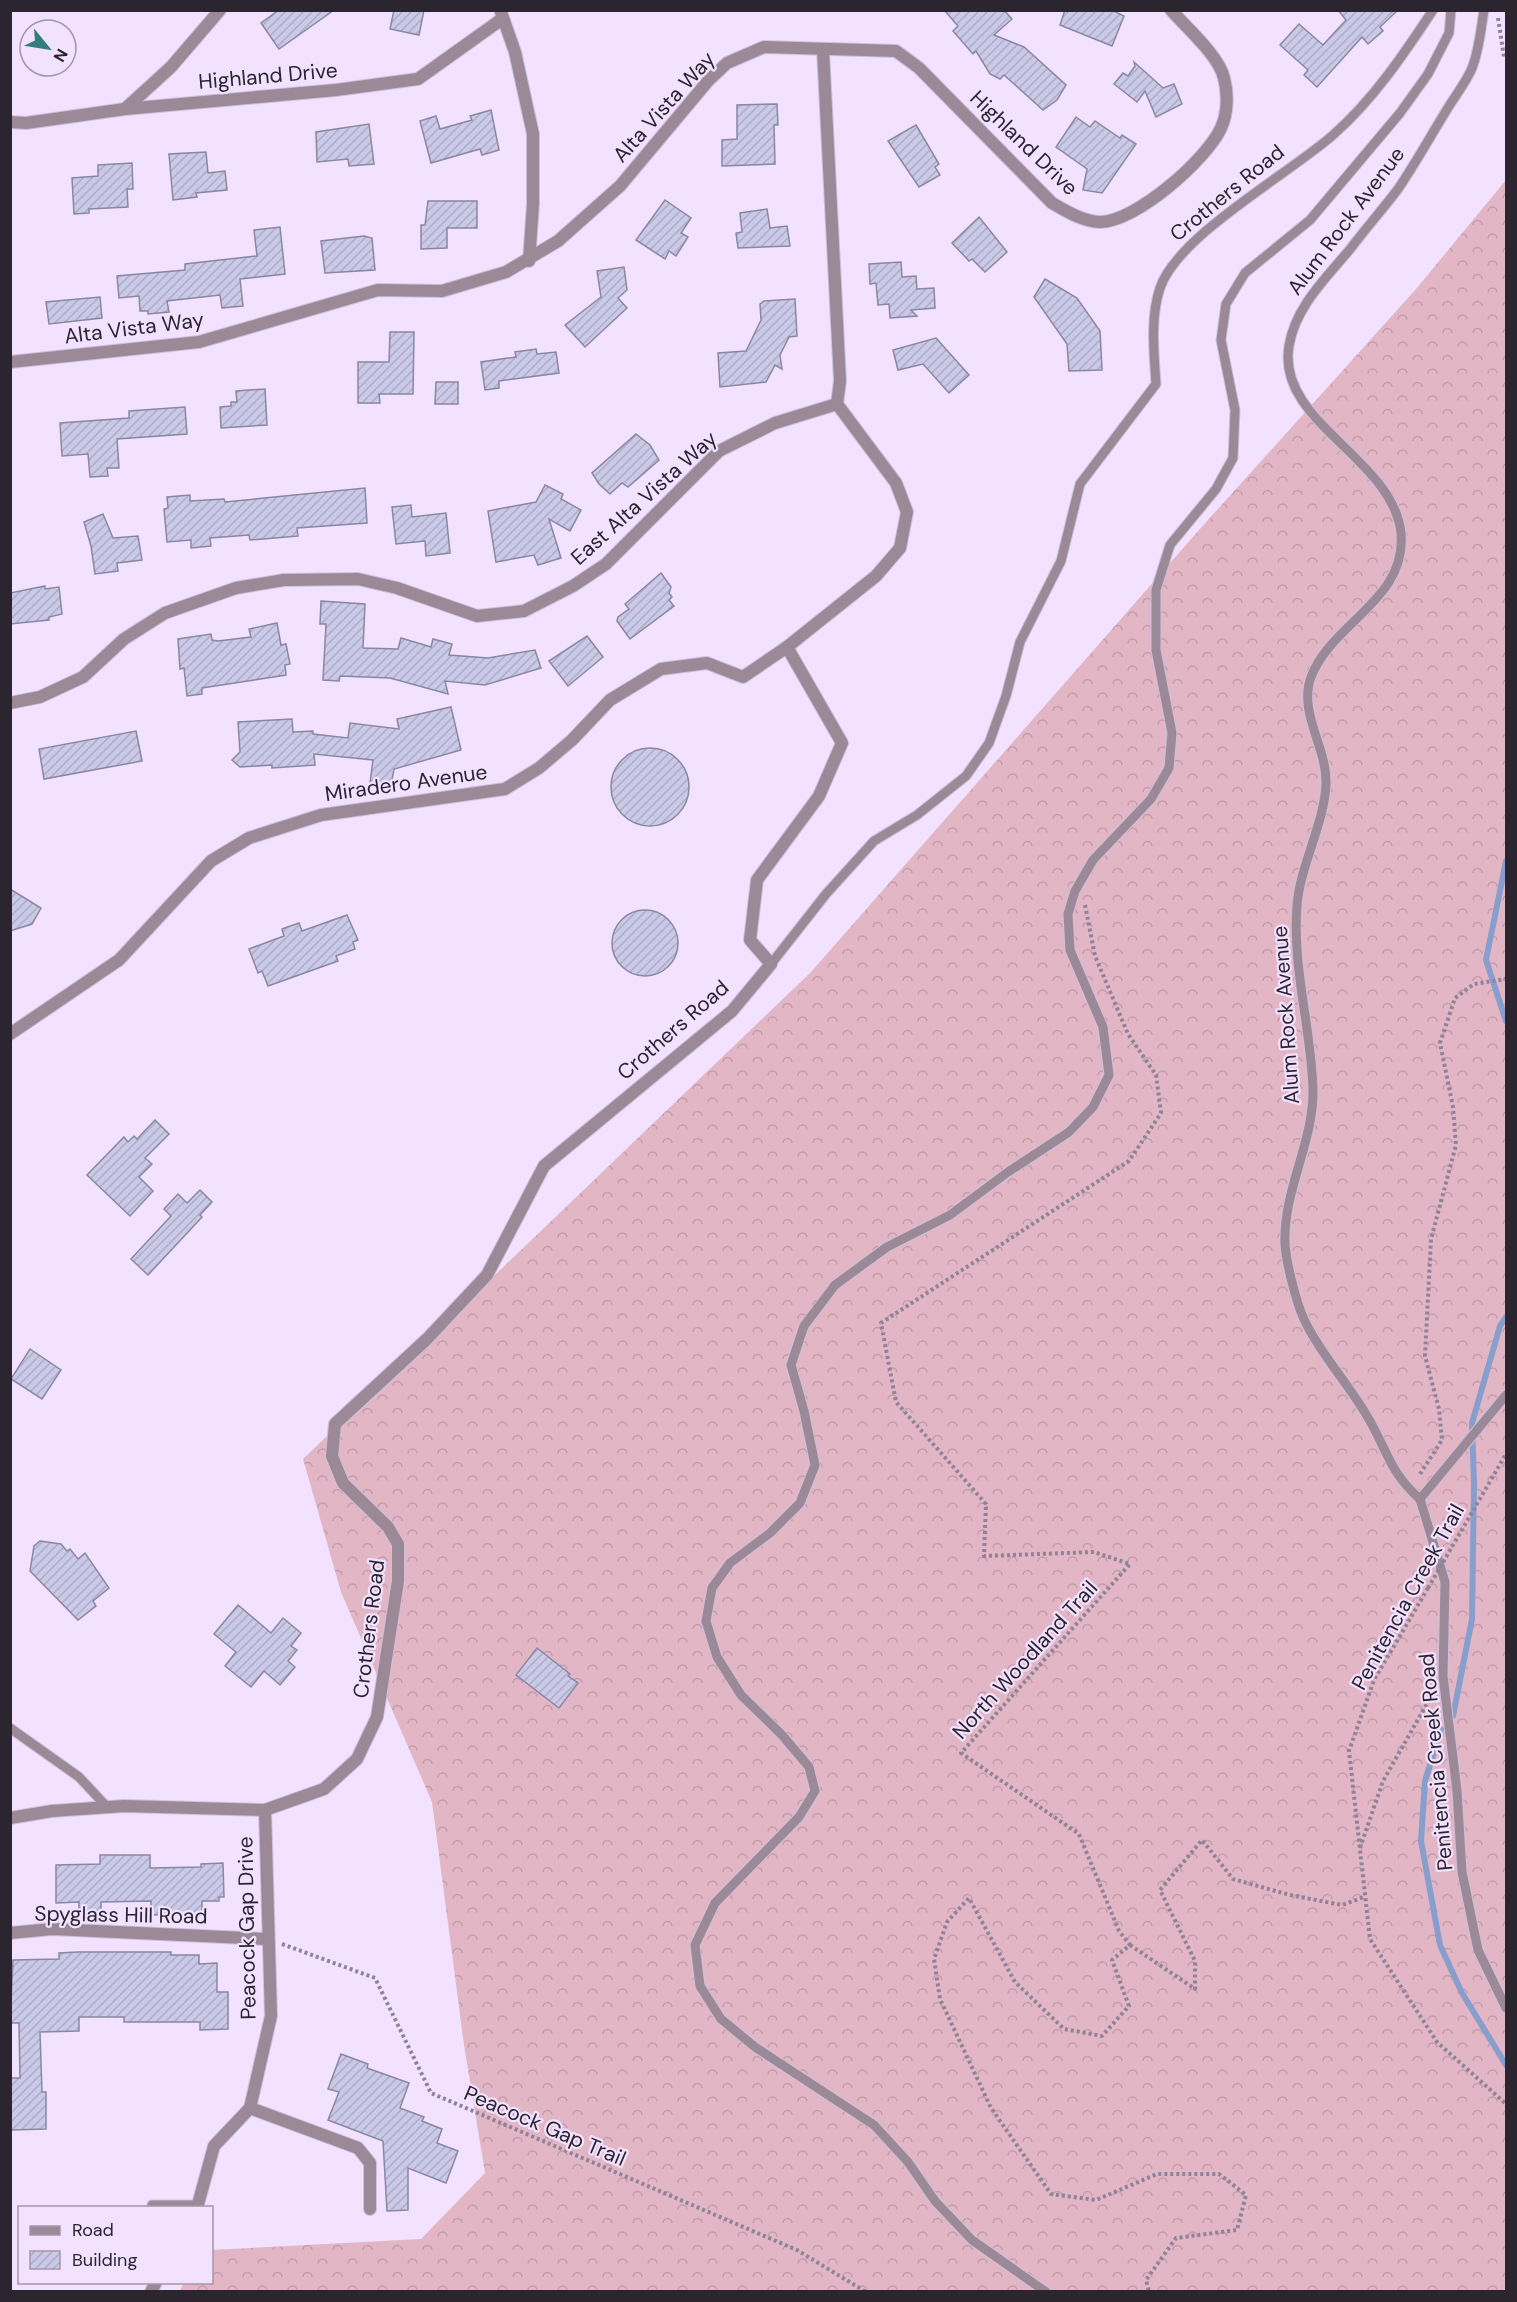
<svg xmlns="http://www.w3.org/2000/svg" width="1517" height="2302" viewBox="0 0 1517 2302" font-family="'DM Sans',sans-serif">
	<defs>
		<pattern id="forest-crowns" width="20" height="18" patternUnits="userSpaceOnUse" patternTransform="scale(1.5)"><rect width="20" height="18" fill="#e3b6c6"/><path d="M2 6a3 3 0 1 1 6 0M12 15a3 3 0 1 1 6 0" fill="none" stroke="#c39caa"/></pattern>
		<pattern id="building-hatch" width="6" height="6" patternUnits="userSpaceOnUse" patternTransform="scale(1.5)"><rect width="6" height="6" fill="#cac9e8"/><path d="M-1 1l2-2M0 6l6-6M5 7l2-2" fill="none" stroke="#aeacc7"/></pattern>
	</defs>
	<rect width="100%" height="100%" fill="#f2e2ff"/>
	<polygon fill="url(#forest-crowns)" points="1506,180 1506,2291 179,2292 184,2283 212,2282 212,2250 421,2239 485,2173 464,2045 432,1802 341,1592 303,1459 811,972 1199,530 1416,289"/>
	<g fill="none" stroke-linecap="round" stroke-linejoin="round">
		<g stroke="#889ecc" stroke-width="6">
			<polyline points="1506,861 1486,960 1506,1021"/>
			<polyline points="1453,1716 1472,1619 1474,1484 1472,1423 1500,1326 1506,1317"/>
			<polyline points="1441,1729 1425,1781 1421,1841 1440,1945 1462,1993 1506,2065"/>
		</g>
	</g>
	<g fill="url(#building-hatch)" stroke="#8987a4" stroke-width="1.5">
		<polygon points="279,10 334,10 279,49 261,23"/>
		<polygon points="394,10 424,10 419,35 390,29"/>
		<polygon points="944,10 1004,10 1012,19 994,35 1024,47 1066,85 1057,100 1043,110 1004,75 1000,79 990,74 976,51 973,54 953,31 958,26"/>
		<polygon points="1065,10 1112,10 1124,16 1112,46 1060,25"/>
		<polygon points="1338,10 1398,10 1380,27 1383,31 1368,44 1362,37 1317,87 1304,75 1308,70 1280,45 1299,24 1323,45 1346,20"/>
		<polygon points="1134,62 1163,88 1174,84 1182,104 1156,117 1145,91 1137,102 1114,84 1123,73 1128,76 1135,66"/>
		<polygon points="777,104 778,125 774,125 775,164 722,166 722,140 737,139 737,105"/>
		<polygon points="491,110 499,150 482,155 480,149 431,163 420,121 436,116 440,129 472,120 470,116"/>
		<polygon points="1076,117 1090,127 1095,121 1120,138 1122,135 1136,144 1102,193 1083,190 1087,169 1056,147"/>
		<polygon points="369,124 374,164 349,166 348,159 317,162 316,132"/>
		<polygon points="916,125 939,164 935,167 940,175 919,187 888,141"/>
		<polygon points="206,152 208,173 225,171 227,190 196,193 197,197 173,200 169,154"/>
		<polygon points="132,163 133,189 127,189 128,207 89,209 89,213 74,214 72,178 98,176 98,165"/>
		<polygon points="665,200 691,218 681,233 688,237 676,256 669,251 665,259 636,240"/>
		<polygon points="428,201 477,201 477,228 447,228 447,248 421,249 421,225 425,225"/>
		<polygon points="767,209 770,228 787,226 790,246 738,248 736,233 742,232 740,213"/>
		<polygon points="979,217 1007,252 985,272 972,259 969,261 952,243"/>
		<polygon points="280,227 285,274 240,279 243,306 222,308 220,295 167,301 169,312 148,314 148,311 140,311 139,296 119,298 117,276 185,270 185,264 257,256 254,230"/>
		<polygon points="364,236 372,238 375,270 325,273 321,241"/>
		<polygon points="901,262 902,277 916,276 917,289 934,288 935,308 911,310 917,316 890,318 889,304 878,305 876,283 870,284 869,264"/>
		<polygon points="624,267 627,290 618,298 627,308 585,347 565,325 601,297 597,271"/>
		<polygon points="1045,279 1077,298 1100,331 1102,370 1069,371 1067,344 1034,297"/>
		<polygon points="100,297 102,318 49,324 46,302"/>
		<polygon points="795,299 797,336 789,337 780,355 782,369 775,365 766,382 720,387 718,353 746,351 761,320 760,304 764,301"/>
		<polygon points="390,332 414,332 413,394 379,394 380,403 358,403 358,362 389,362"/>
		<polygon points="936,338 969,375 949,393 923,364 898,370 893,350"/>
		<polygon points="536,349 537,354 556,352 559,373 499,381 499,388 485,390 481,362 516,357 515,352"/>
		<polygon points="436,382 458,382 458,404 435,404"/>
		<polygon points="265,389 267,425 221,428 220,407 231,406 231,402 237,402 236,391"/>
		<polygon points="185,407 187,434 117,439 119,468 107,468 108,476 90,477 88,454 62,456 60,423 129,418 129,411"/>
		<polygon points="636,434 650,445 659,460 628,487 622,483 610,494 599,484 592,473"/>
		<polygon points="545,485 563,494 561,499 581,510 570,531 549,519 561,558 538,565 534,555 496,562 488,511 536,502"/>
		<polygon points="365,488 367,523 297,528 298,536 250,540 249,535 210,538 211,546 191,548 191,540 167,542 164,509 168,508 167,497 190,495 190,501 224,499 225,502"/>
		<polygon points="411,505 412,517 446,513 450,553 426,556 425,541 396,544 392,507"/>
		<polygon points="103,514 113,538 138,536 142,560 117,563 118,571 95,574 91,546 84,522"/>
		<polygon points="661,573 671,587 669,593 672,597 669,600 674,606 630,639 617,621 618,617 629,609 625,604"/>
		<polygon points="45,586 45,589 59,587 62,614 49,617 49,620 10,624 10,593"/>
		<polygon points="321,601 365,604 363,648 398,649 401,638 431,647 433,639 452,644 449,655 488,658 535,650 541,668 485,685 445,681 448,694 390,678 340,676 339,681 323,680 326,624 320,624"/>
		<polygon points="277,623 281,645 286,644 290,664 285,665 286,675 202,688 202,694 187,696 184,668 180,669 178,639 211,634 212,640 218,641 251,637 249,629"/>
		<polygon points="587,636 603,657 568,686 549,661"/>
		<polygon points="451,707 461,750 394,769 391,786 370,783 373,760 314,754 315,765 272,768 272,765 240,767 232,760 240,752 238,722 292,719 293,732 313,731 313,734 348,738 350,723 399,729 397,719"/>
		<polygon points="136,731 142,761 44,779 39,749"/>
		<circle cx="650" cy="787" r="39"/>
		<polygon points="10,889 41,908 32,924 10,931"/>
		<circle cx="645" cy="943" r="33"/>
		<polygon points="347,915 358,940 353,942 355,949 336,956 338,961 268,986 262,971 258,973 249,949 284,936 282,929 299,923 302,931"/>
		<polygon points="155,1120 169,1134 145,1158 152,1164 139,1177 153,1191 130,1216 87,1175 124,1137 128,1142 134,1136 137,1139"/>
		<polygon points="200,1190 212,1202 200,1215 202,1217 148,1275 131,1259 171,1216 164,1209 178,1194 187,1203"/>
		<polygon points="30,1349 61,1370 42,1399 11,1379"/>
		<polygon points="40,1541 61,1544 67,1551 70,1549 78,1559 85,1553 109,1588 93,1601 96,1606 78,1620 30,1571 34,1546"/>
		<polygon points="238,1605 271,1633 283,1618 301,1633 291,1646 297,1650 288,1661 295,1667 280,1685 264,1671 251,1687 225,1666 236,1652 214,1634"/>
		<polygon points="537,1648 570,1674 568,1676 578,1683 559,1708 516,1675"/>
		<polygon points="100,1855 150,1855 150,1868 201,1867 201,1864 223,1863 224,1897 219,1897 219,1901 202,1901 202,1914 151,1915 151,1901 101,1902 101,1911 97,1911 97,1914 79,1915 79,1902 56,1903 56,1865 100,1864"/>
		<polygon points="78,1952 171,1952 171,1955 199,1955 199,1964 217,1963 217,1992 228,1992 228,2029 200,2030 200,2022 124,2022 124,2017 79,2017 79,2031 40,2032 42,2092 46,2092 46,2129 10,2130 10,2078 20,2078 19,2023 10,2023 13,1960 59,1959 59,1953"/>
		<polygon points="341,2054 368,2064 367,2068 409,2083 400,2108 424,2117 422,2121 442,2129 437,2143 458,2151 446,2183 408,2168 408,2210 387,2211 383,2141 328,2120 339,2092 328,2089"/>
	</g>
	<g fill="none" stroke-linecap="round" stroke-linejoin="round">
		<defs>
			<g id="lane">
				<path d="M771,964L826,894L874,841L917,815L966,776L989,743L1006,696L1020,642L1061,561L1080,484L1156,384C1154,353 1150,318 1160,288C1178,235 1289,174 1333,135C1373,100 1404,54 1433,10"/>
				<path d="M1420,1499C1389,1472 1387,1449 1367,1416C1349,1385 1317,1349 1303,1317C1296,1301 1286,1262 1285,1244C1283,1190 1314,1142 1313,1089C1311,1027 1292,967 1297,905C1300,866 1325,822 1326,783C1327,748 1298,712 1311,677C1332,622 1407,600 1401,533C1393,458 1276,422 1289,346C1295,307 1327,277 1351,248C1366,228 1383,209 1398,189C1415,164 1430,137 1446,111C1454,97 1466,83 1472,68C1479,51 1481,28 1484,10"/>
				<polyline points="1420,1499 1445,1582 1443,1676 1457,1791 1462,1872 1478,1950 1506,2008"/>
				<polyline points="1420,1499 1506,1395"/>
				<polyline points="10,1728 79,1777 107,1807"/>
				<polyline points="152,2208 152,2205 198,2205"/>
				<polyline points="1046,2292 972,2240 935,2201 908,2162 874,2125 755,2047 721,2019 700,1986 695,1945 715,1903 799,1817 815,1791 809,1767 782,1735 741,1695 717,1657 706,1621 712,1588 730,1563 770,1533 800,1503 815,1465 804,1411 791,1365 804,1326 835,1285 887,1247 950,1215 1008,1172 1069,1132 1093,1107 1109,1075 1103,1027 1070,950 1068,914 1075,891 1093,860 1151,799 1169,768 1172,733 1156,650 1156,590 1170,545 1216,489 1233,458 1235,410 1221,340 1226,304 1245,273 1310,220 1400,113 1428,74 1449,33 1451,10"/>
			</g>
			<g id="street">
				<polyline points="501,12 515,52 533,134 533,204 529,261"/>
				<polyline points="125,109 171,67 220,10"/>
				<polyline points="10,122 26,123 125,109 336,90 418,79 502,19"/>
				<path d="M10,362L199,342L378,290L442,291L506,272L558,241L620,186L708,81L727,63L764,47L896,51L919,68L1052,203C1066,211 1082,221 1099,222C1135,223 1207,159 1221,128C1228,113 1228,93 1224,78C1219,56 1187,28 1171,10"/>
				<polyline points="10,703 40,697 83,677 124,639 165,613 236,588 284,580 358,579 397,588 477,616 524,611 573,586 606,564 719,451 775,423 837,404"/>
				<polyline points="10,1034 119,960 211,861 249,838 321,815 505,789 539,768 572,740 610,700 661,669 707,663 743,677 787,647 876,576 900,548 907,512 896,483 837,404 840,381 823,50"/>
				<polyline points="10,1818 52,1811 124,1806 265,1810 324,1789 357,1759 377,1717 398,1581 398,1544 388,1527 343,1483 332,1456 335,1424 427,1339 487,1275 544,1166 732,1011 771,964 750,940 757,880 819,796 842,743 787,647"/>
				<polyline points="10,1933 52,1929 267,1939"/>
				<polyline points="250,2108 358,2148 370,2163 370,2209"/>
				<polyline points="197,2208 214,2146 250,2108 271,2016 265,1810"/>
				<polyline points="151,2292 156,2282"/>
			</g>
		</defs>
		<use href="#lane" stroke="#cec0da" stroke-width="11"/>
		<use href="#street" stroke="#cec0da" stroke-width="14"/>
		<g stroke="#8e8397" stroke-width="4" stroke-dasharray="3 3" stroke-linecap="butt">
			<polyline points="1498,18 1504,57 1506,56"/>
			<polyline points="1085,905 1095,956 1128,1034 1156,1075 1161,1113 1129,1161 881,1323 896,1402 986,1504 984,1556 1094,1552 1130,1564 961,1753 1079,1834 1119,1931 1130,1945 1112,1960 1129,2006 1102,2036 1064,2029 1015,1982 969,1898 947,1922 934,1959 940,1999 991,2108 1051,2194 1096,2200 1157,2174 1219,2174 1246,2195 1237,2230 1176,2238 1146,2280 1149,2292"/>
			<polyline points="1420,1474 1442,1440 1439,1409 1425,1356 1431,1239 1456,1145 1453,1107 1440,1043 1455,998 1474,984 1506,979"/>
			<polyline points="1428,1588 1374,1680 1349,1751 1370,1939 1437,2042 1506,2104"/>
			<polyline points="1360,1848 1383,1781 1432,1695"/>
			<polyline points="282,1944 375,1978 431,2093 797,2250 866,2292"/>
			<polyline points="1130,1945 1195,1989 1195,1961 1160,1890 1202,1840 1233,1879 1290,1895 1342,1905 1364,1897"/>
		</g>
		<use href="#lane" stroke="#9c8998" stroke-width="9"/>
		<use href="#street" stroke="#9c8998" stroke-width="12"/>
		<polyline stroke="#8e8397" stroke-width="4" stroke-dasharray="3 3" stroke-linecap="butt" points="1428,1588 1506,1454"/>
	</g>
	<g text-anchor="middle" dominant-baseline="central" stroke-width="4.5" stroke-linejoin="round" paint-order="stroke">
		<g font-size="21" fill="#2b2530" stroke="#f2e2ff">
			<text transform="translate(268 76) rotate(-5)">Highland Drive</text>
			<text transform="translate(664 107) rotate(-48)">Alta Vista Way</text>
			<text transform="translate(1024 143) rotate(44)">Highland Drive</text>
			<text transform="translate(1227 193) rotate(-39)">Crothers Road</text>
			<text transform="translate(1346 221) rotate(-53)">Alum Rock Avenue</text>
			<text transform="translate(134 328) rotate(-7)">Alta Vista Way</text>
			<text transform="translate(644 498) rotate(-42)">East Alta Vista Way</text>
			<text transform="translate(406 783) rotate(-8)">Miradero Avenue</text>
			<text transform="translate(1286 1015) rotate(-94)">Alum Rock Avenue</text>
			<text transform="translate(673 1030) rotate(-41)">Crothers Road</text>
			<text transform="translate(1408 1597) rotate(-61)">Penitencia Creek Trail</text>
			<text transform="translate(369 1629) rotate(-83)">Crothers Road</text>
			<text transform="translate(1025 1660) rotate(-48)">North Woodland Trail</text>
			<text transform="translate(1436 1762) rotate(-95)">Penitencia Creek Road</text>
			<text transform="translate(121 1915) rotate(1)">Spyglass Hill Road</text>
			<text transform="translate(247 1928) rotate(-91)">Peacock Gap Drive</text>
			<text transform="translate(545 2126) rotate(23)">Peacock Gap Trail</text>
		</g>
	</g>
	<rect width="1517" height="2302" fill="none" stroke="#2b2530" stroke-width="24"/>
	<rect x="18" y="2206" width="195" height="78" fill="#f2e2ff" stroke="#a296ac" stroke-width="1.5"/>
	<rect x="30" y="2226" width="30" height="9" fill="#9c8998" stroke="#a296ac" stroke-width="1.5"/>
	<text x="72" y="2236" font-size="18" fill="#2b2530">Road</text>
	<rect x="30" y="2251" width="30" height="18" fill="url(#building-hatch)" stroke="#a296ac" stroke-width="1.5"/>
	<text x="72" y="2266" font-size="18" fill="#2b2530">Building</text>
	<g transform="translate(48 48) rotate(120)"><circle r="28" fill="#f2e2ff" stroke="#a296ac" stroke-width="1.5"/>
	<path d="M0-4.5L10 22L0 15L-10 22Z" fill="#347d7e"/>
	<text y="-9" font-size="16" font-weight="bold" text-anchor="middle" fill="#2b2530">N</text>
	</g>
</svg>
